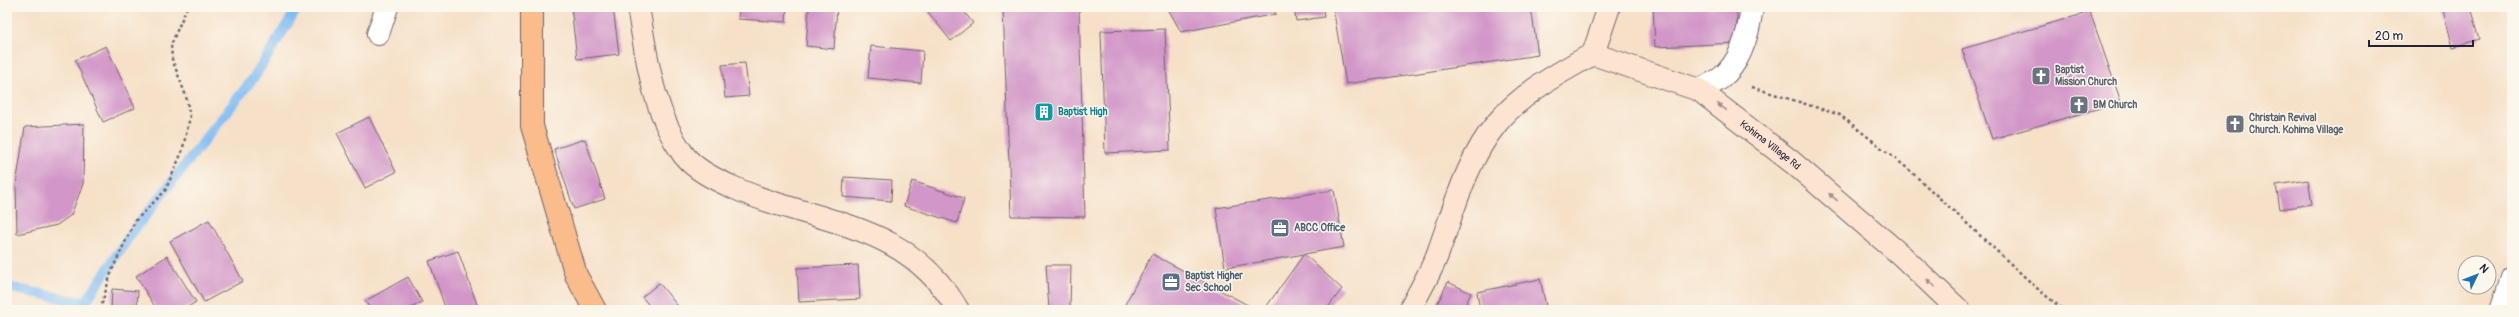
<svg xmlns="http://www.w3.org/2000/svg" width="2519" height="317" viewBox="0 0 2519 317" font-family="Pangolin,sans-serif">
	<rect width="100%" height="100%" fill="#fbf7ec"/>
	<filter id="ink" filterUnits="userSpaceOnUse"><feTurbulence type="fractalNoise" baseFrequency=".025" numOctaves="2"/><feDisplacementMap in="SourceGraphic" scale="8" xChannelSelector="R" yChannelSelector="G"/><feConvolveMatrix kernelMatrix="1 2 1 2 8 2 1 2 1" color-interpolation-filters="sRGB"/></filter>
	<filter id="wash" filterUnits="userSpaceOnUse"><feTurbulence type="fractalNoise" baseFrequency=".012" numOctaves="4" result="noise"/><feDisplacementMap in="SourceGraphic" scale="16" xChannelSelector="R" yChannelSelector="G"/><feGaussianBlur stdDeviation="0.9" result="paint"/><feColorMatrix in="noise" values="0 0 0 0 0 0 0 0 0 0 0 0 0 0 0 0 0 1.4 0 .05"/><feComposite in="paint" operator="in"/></filter>
	<g filter="url(#wash)">
		<rect width="100%" height="100%" fill="#f6e0c7"/>
		<g fill="none" stroke-linecap="round" stroke-linejoin="round">
			<polyline stroke="#81bdf3" stroke-width="10" points="7,287 85,303 131,234 255,76 298,7"/>
		</g>
		<g id="blocks">
			<g fill="#d296c8">
				<polygon points="571,7 613,7 619,54 577,59"/>
				<polygon points="739,7 787,7 786,22 738,19"/>
				<polygon points="809,7 837,7 834,49 806,46"/>
				<polygon points="924,7 960,7 973,23 951,41"/>
				<polygon points="1003,7 1079,7 1085,217 1011,216"/>
				<polygon points="1167,7 1272,7 1276,14 1181,32"/>
				<polygon points="1294,7 1323,7 1324,17 1296,21"/>
				<polygon points="1333,7 1531,7 1538,55 1346,84"/>
				<polygon points="1653,7 1737,7 1737,43 1655,47"/>
				<polygon points="2442,7 2471,7 2480,39 2453,47"/>
				<polygon points="2090,12 2121,102 1992,139 1962,49"/>
				<polygon points="1165,29 1170,150 1105,153 1101,31"/>
				<polygon points="106,46 135,108 103,122 75,60"/>
				<polygon points="871,46 923,51 921,83 868,78"/>
				<polygon points="745,63 749,96 725,98 722,65"/>
				<polygon points="369,117 396,172 365,188 337,133"/>
				<polygon points="84,124 83,184 71,215 57,225 17,234 16,185 25,127"/>
				<polygon points="585,139 605,199 574,209 554,149"/>
				<polygon points="844,177 892,180 891,201 843,197"/>
				<polygon points="2308,180 2312,204 2280,209 2276,185"/>
				<polygon points="912,181 964,198 957,223 904,206"/>
				<polygon points="1334,190 1344,247 1225,268 1216,208"/>
				<polygon points="209,220 243,281 204,302 170,241"/>
				<polygon points="458,251 479,310 446,310 429,261"/>
				<polygon points="1152,254 1257,310 1122,310"/>
				<polygon points="1304,254 1342,289 1326,310 1264,310"/>
				<polygon points="167,256 196,302 183,310 157,310 136,276"/>
				<polygon points="858,265 860,299 799,302 797,268"/>
				<polygon points="1046,265 1071,265 1070,310 1049,310"/>
				<polygon points="408,277 422,302 408,310 371,310 365,301"/>
				<polygon points="1540,279 1547,310 1480,310 1477,292"/>
				<polygon points="1448,282 1471,293 1463,310 1434,310"/>
				<polygon points="659,283 681,310 653,310 642,297"/>
				<polygon points="112,289 138,291 137,310 111,310"/>
			</g>
		</g>
	</g>
	<g filter="url(#ink)">
		<use href="#blocks" fill-opacity="0" stroke="#6c646c" stroke-width="1"/>
		<g fill="none" stroke-linecap="round" stroke-linejoin="round">
			<defs>
				<g id="minor">
					<polyline points="378,34 387,7"/>
					<path d="M1699,90C1706,86 1714,83 1721,78C1741,62 1749,31 1752,7"/>
					<polyline points="2502,308 2512,278"/>
				</g>
				<g id="secondary">
					<path d="M638,7C647,58 652,110 683,154C693,168 714,179 730,186C813,225 905,218 958,310"/>
					<path id="s1" d="M1593,54L1699,90L1792,162L1902,256L1959,310"/>
					<polyline points="1593,54 1609,7"/>
					<path d="M1410,310C1419,291 1431,272 1438,253C1454,209 1467,159 1497,123C1522,93 1560,72 1593,54"/>
				</g>
				<polyline id="trunk" points="532,7 532,126 576,275 595,310"/>
			</defs>
			<use href="#minor" stroke="#6c646c" stroke-width="24"/>
			<use href="#secondary" stroke="#6c646c" stroke-width="24"/>
			<use href="#trunk" stroke="#6c646c" stroke-width="24"/>
			<g stroke="#6c646c" stroke-width="2.5" stroke-dasharray="3 3" stroke-linecap="butt">
				<polyline points="1752,87 1840,115 1907,168 2040,291 2064,310"/>
				<polyline points="100,310 112,270 135,221 165,191 182,152 190,117 186,96 172,59 171,45 187,7"/>
			</g>
			<use href="#minor" stroke="#fff" stroke-width="22"/>
			<use href="#secondary" stroke="#fde4d1" stroke-width="22"/>
			<use href="#trunk" stroke="#fabc8b" stroke-width="22"/>
		</g>
		<defs><path id="oneway-solid" d="M-6-.8H1V-3.2L6.5 0L1 3.2V.8H-6Z"/></defs>
		<g fill="#9a8d8e">
			<use href="#oneway-solid" transform="translate(1722 107) rotate(-144)"/>
			<use href="#oneway-solid" transform="translate(1833 197) rotate(-140)"/>
			<use href="#oneway-solid" transform="translate(1931 283) rotate(-137)"/>
		</g>
	</g>
	<defs>
		<symbol id="church-square" viewBox="-11 -11 22 22"><rect x="-9" y="-9" width="18" height="18" rx="4" fill="#6b7280" stroke="#fbf7ec"/><path d="M-1.2-6h2.4v3.5h3.3v2.4h-3.3V6h-2.4V-.1h-3.3v-2.4h3.3Z" fill="#fff"/></symbol>
		<symbol id="building-square" viewBox="-11 -11 22 22"><rect x="-9" y="-9" width="18" height="18" rx="4" fill="#0f9aa8" stroke="#fbf7ec"/><path d="M-4-6H4V6H1V3H-1V6H-4ZM-2.5-4.3h1.7v1.8h-1.7ZM.8-4.3h1.7v1.8H.8ZM-2.5-1h1.7V.8h-1.7ZM.8-1h1.7V.8H.8Z" fill="#fff"/></symbol>
		<symbol id="office-square" viewBox="-11 -11 22 22"><rect x="-9" y="-9" width="18" height="18" rx="4" fill="#5c6f8a" stroke="#fbf7ec"/><path d="M-6-3h4V-5.5h4V-3h4V5H-6ZM-1-4.5V-3h2v-1.5ZM-6 0V1H6V0Z" fill="#fff"/></symbol>
	</defs>
	<g fill-rule="evenodd">
		<use href="#church-square" x="2030" y="65" width="22" height="22"/>
		<use href="#church-square" x="2068" y="94" width="22" height="22"/>
		<use href="#building-square" x="1033" y="101" width="22" height="22"/>
		<use href="#church-square" x="2224" y="113" width="22" height="22"/>
		<use href="#office-square" x="1269" y="217" width="22" height="22"/>
		<use href="#office-square" x="1160" y="271" width="22" height="22"/>
	</g>
	<g text-anchor="middle" dominant-baseline="central" stroke-width="3" stroke-linejoin="round" paint-order="stroke">
		<g font-size="10" font-weight="bold" fill="#5b616d" stroke="#fbf7ec" text-anchor="start">
			<text x="2055" y="70">Baptist<tspan x="2055" dy="12">Mission Church</tspan></text>
			<text x="2093" y="105">BM Church</text>
			<text x="2249" y="118">Christain Revival<tspan x="2249" dy="12">Church. Kohima Village</tspan></text>
		</g>
		<g font-size="10" font-weight="bold" fill="#0d838f" stroke="#fbf7ec" text-anchor="start">
			<text x="1058" y="112">Baptist High</text>
		</g>
		<g font-size="10" fill="#22223b" stroke="#fbf7ec">
			<text stroke="none"><textPath href="#s1" startOffset="202">Kohima Village Rd</textPath></text>
		</g>
		<g font-size="10" font-weight="bold" fill="#4e5e75" stroke="#fbf7ec" text-anchor="start">
			<text x="1294" y="228">ABCC Office</text>
			<text x="1185" y="276">Baptist Higher<tspan x="1185" dy="12">Sec School</tspan></text>
		</g>
	</g>
	<rect width="2519" height="317" fill="none" stroke="#fbf7ec" stroke-width="24"/>
	<g transform="translate(2477 275) rotate(47)"><circle r="19" fill="#fbf7ec" stroke="#a4a2a5"/>
	<path d="M0-3L7 15L0 10L-7 15Z" fill="#1f6fb2"/>
	<text y="-6" font-size="11" font-weight="bold" text-anchor="middle" fill="#22223b">N</text>
	</g>
	<path d="M2369 40v6h104v-6" fill="none" stroke="#22223b" stroke-width="2"/>
	<text x="2375" y="40" font-size="12" fill="#22223b" stroke="#fbf7ec" stroke-width="3" paint-order="stroke">20 m</text>
</svg>
